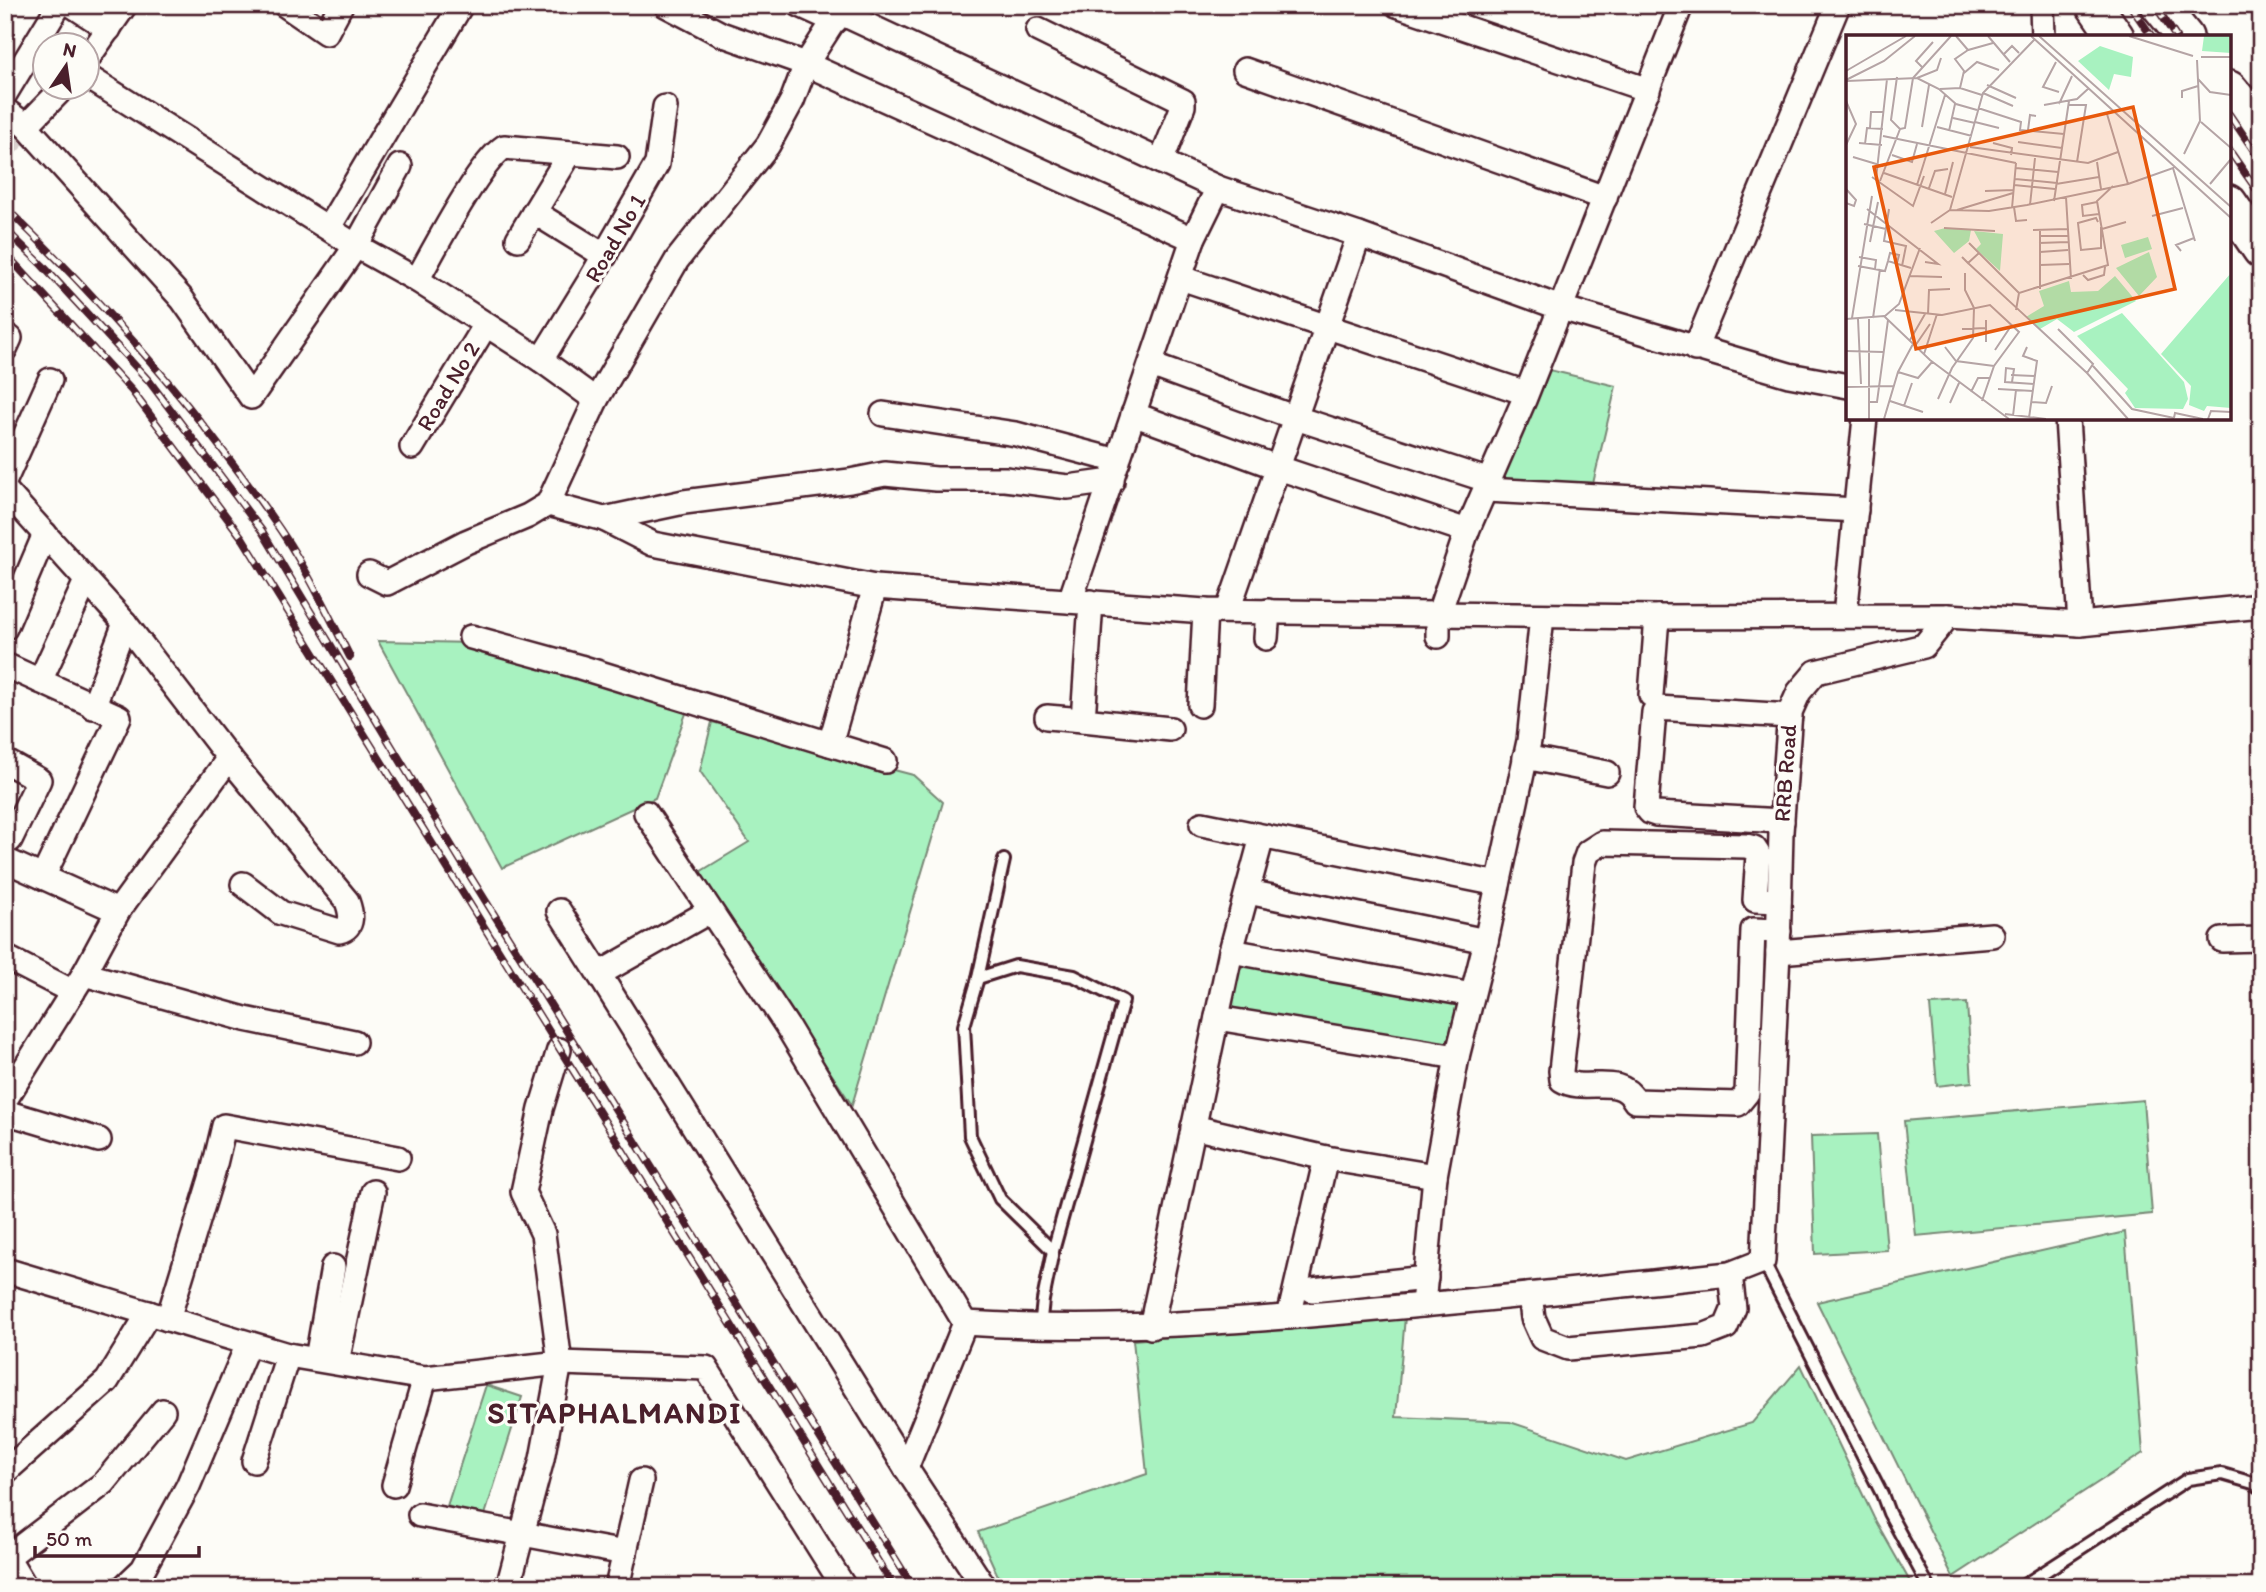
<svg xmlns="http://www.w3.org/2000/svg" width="2266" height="1592" viewBox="0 0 2266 1592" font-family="Itim,sans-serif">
	<rect width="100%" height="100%" fill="#fdfcf7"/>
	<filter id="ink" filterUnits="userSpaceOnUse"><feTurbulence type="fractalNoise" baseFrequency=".0143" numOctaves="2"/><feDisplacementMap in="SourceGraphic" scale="14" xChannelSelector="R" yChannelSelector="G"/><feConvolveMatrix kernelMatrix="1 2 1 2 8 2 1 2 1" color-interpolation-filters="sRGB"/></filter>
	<g filter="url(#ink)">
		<g fill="#a8f2c0" stroke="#798876" stroke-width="2">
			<polygon points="1537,367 1616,386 1591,492 1486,490"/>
			<polygon points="378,641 475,643 688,708 655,798 502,868"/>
			<polygon points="712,722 913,775 943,802 852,1105 698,873 749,842 700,771"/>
			<polygon points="1231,951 1472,995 1457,1057 1217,1018"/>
			<polygon points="1967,1003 1972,1082 1937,1086 1930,1005"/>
			<polygon points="2143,1100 2152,1214 1916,1236 1904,1121"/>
			<polygon points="1877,1134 1887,1250 1815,1254 1811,1136"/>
			<polygon points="2125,1232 2143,1453 1953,1577 1817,1302"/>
			<polygon points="1405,1317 1396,1417 1510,1422 1626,1461 1752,1423 1801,1365 1874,1518 1913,1587 1003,1587 978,1532 1147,1474 1133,1340"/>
			<polygon points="486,1385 522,1397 484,1518 447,1506"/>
		</g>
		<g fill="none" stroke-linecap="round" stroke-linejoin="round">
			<polyline stroke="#d9d0ce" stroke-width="23" stroke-dasharray="23 11" stroke-linecap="butt" points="5,148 26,126"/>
			<defs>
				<g id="service">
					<polyline points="1004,860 978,978 964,1026 970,1136 1000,1199 1053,1251"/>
					<polyline points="978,978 1016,966 1074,976 1123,1001 1053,1251 1043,1300 1040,1328"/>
					<polyline points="1763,1261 1882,1494 1889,1513 1929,1587"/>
					<polyline points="2021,1587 2188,1479 2222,1474 2253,1483 2261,1488"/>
				</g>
				<g id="minor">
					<polyline points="72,5 109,29"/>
					<polyline points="285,5 326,33 341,5"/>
					<polyline points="666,5 721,34 806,64 1193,239"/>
					<polyline points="800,5 835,21"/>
					<polyline points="1397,5 1648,90"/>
					<polyline points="2042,5 2043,37"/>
					<polyline points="841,13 1218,188 1359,235 1561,308 1789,375 1848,386"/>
					<polyline points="1038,30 1183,101 1183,106 1161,162"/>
					<polyline points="88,58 125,5"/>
					<polyline points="1245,70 1605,198"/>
					<polyline points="88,77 356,246 417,280 541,360 596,400"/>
					<polyline points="5,94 59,5"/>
					<polyline points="5,110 26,126 182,299 251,397 356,246 400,166"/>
					<polyline points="26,126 63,88"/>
					<polyline points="534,212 605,256"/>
					<polyline points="329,227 461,5"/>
					<polyline points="518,239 570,153"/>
					<polyline points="1181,278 1526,393"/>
					<path d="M417,280C434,250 479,163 504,147L617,157"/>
					<polyline points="5,349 10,338"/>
					<polyline points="1695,349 1838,5"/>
					<polyline points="541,360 589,282 657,164 665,107"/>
					<polyline points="1151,365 1296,418 1490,481"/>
					<polyline points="883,414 1016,434 1118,461"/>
					<polyline points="1133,414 1279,468 1467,531"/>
					<polyline points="2067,418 2080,624"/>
					<polyline points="412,447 485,326"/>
					<polyline points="5,480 50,380"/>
					<path d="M5,490L125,623L229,758L347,901C351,912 355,927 339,931L281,913L243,884"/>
					<polyline points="1486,490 1856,510"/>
					<polyline points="548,504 604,519 653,544 875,587 1205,611 1657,617 1948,616 2080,624 2261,606"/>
					<polyline points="604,519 684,502 850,481 885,474 936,479 1005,479 1068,487 1112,481"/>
					<polyline points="369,574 387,583 466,542 528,516 548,504 596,400 677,260 768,145 792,101 806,64 844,5"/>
					<polyline points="1070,601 1193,239 1218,188"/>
					<polyline points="1091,602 1083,720 1170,729"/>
					<polyline points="1228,610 1359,235"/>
					<polyline points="1845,615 1865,418"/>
					<polyline points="5,628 45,534"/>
					<polyline points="1438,636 1438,616 1467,531 1524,400 1681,5"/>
					<polyline points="471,637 580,667 885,761"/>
					<polyline points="1266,638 1268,611"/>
					<polyline points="5,665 119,717 43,877"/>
					<polyline points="40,681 86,581"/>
					<polyline points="1651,695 1657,617"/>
					<polyline points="1200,705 1205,611"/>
					<polyline points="93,707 125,623"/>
					<polyline points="1047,717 1083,720"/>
					<polyline points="830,744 875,587"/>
					<polyline points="1525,757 1607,773"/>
					<polyline points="5,761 39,780 10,840"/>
					<polyline points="646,813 787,1026 965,1323"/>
					<polyline points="1782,821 1656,814 1650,812 1646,807 1654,712 1657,708 1790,716"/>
					<polyline points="1202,824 1498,884"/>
					<polyline points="5,860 118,911"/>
					<polyline points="1248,892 1486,941"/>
					<polyline points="559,911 599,974 710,911"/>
					<path d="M1779,931L1753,930L1747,1093L1738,1104L1635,1101C1619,1072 1585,1094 1562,1080L1561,1071L1584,863L1588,852L1602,843L1746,846L1754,848L1758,854L1755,900L1779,901"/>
					<polyline points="2222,940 2261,939"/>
					<polyline points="1231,951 1472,995"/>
					<polyline points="1778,952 1992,935"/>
					<polyline points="5,957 73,992"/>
					<polyline points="84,974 245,1019 354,1042"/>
					<polyline points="599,974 906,1468 984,1587"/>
					<polyline points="1217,1018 1457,1057"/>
					<polyline points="5,1100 84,974 118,911 229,758"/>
					<polyline points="5,1112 99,1140"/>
					<polyline points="1193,1127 1326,1158 1435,1176"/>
					<polyline points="5,1270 288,1355 425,1378 560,1363 706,1368 844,1587"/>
					<polyline points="1312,1290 1426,1278"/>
					<polyline points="1530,1295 1533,1318 1542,1338 1568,1348 1703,1336 1726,1327 1734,1308 1730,1274"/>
					<polyline points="1423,1305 1435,1176 1457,1057 1486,941 1529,741 1542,616"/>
					<polyline points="1289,1317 1326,1158"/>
					<polyline points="168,1319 213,1172 224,1126 398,1158"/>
					<polyline points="1151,1327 1231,951 1262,837"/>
					<polyline points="317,1359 333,1267"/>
					<polyline points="337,1362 373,1192"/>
					<polyline points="254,1461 288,1355"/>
					<path d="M906,1468L965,1323C1106,1332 1238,1322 1377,1309C1495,1299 1613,1286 1730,1274L1763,1261L1778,952L1781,832L1790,712L1799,692L1816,672L1924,646L1948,616"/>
					<polyline points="5,1472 107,1381 149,1313"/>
					<polyline points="394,1485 425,1378"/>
					<polyline points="420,1515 625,1553"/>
					<polyline points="5,1559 104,1483 163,1411"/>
					<polyline points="124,1587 143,1569 188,1486 248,1344"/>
					<polyline points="508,1587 542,1459 560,1363 543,1234 523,1192 541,1109 559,1050"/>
					<polyline points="617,1587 641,1481"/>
				</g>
				<polyline id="secondary" points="5,1562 20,1587"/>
				<g id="primary">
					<polyline points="2094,5 2116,37"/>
					<polyline points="2159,5 2185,37"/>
					<polyline points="2229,89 2261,127"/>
					<polyline points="2229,203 2261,250"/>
				</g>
			</defs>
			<use href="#service" stroke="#4a1f2b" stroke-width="16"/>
			<use href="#minor" stroke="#4a1f2b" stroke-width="28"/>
			<use href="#secondary" stroke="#4a1f2b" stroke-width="37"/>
			<use href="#primary" stroke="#4a1f2b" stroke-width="40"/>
			<use href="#service" stroke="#fdfcf7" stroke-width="10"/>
			<use href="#minor" stroke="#fdfcf7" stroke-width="23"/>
			<use href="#secondary" stroke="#fdfcf7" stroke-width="32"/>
			<use href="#primary" stroke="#fdfcf7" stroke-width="35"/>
			<defs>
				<g id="rail">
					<polyline points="2130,5 2152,37"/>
					<polyline points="2155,5 2176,37"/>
					<polyline points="2229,114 2261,161"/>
					<polyline points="2229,150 2261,196"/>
					<path d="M5,207C103,302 194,406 272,518C303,561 326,610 350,657"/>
					<polyline points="5,229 42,265 149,381 262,531 462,863 913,1587"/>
					<polyline points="5,253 132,391 243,539 894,1587"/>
				</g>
			</defs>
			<use href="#rail" stroke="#4a1f2b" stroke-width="8"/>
			<use href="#rail" stroke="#fdfcf7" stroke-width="5" stroke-dasharray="16" stroke-linecap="butt"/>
		</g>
	</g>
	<g text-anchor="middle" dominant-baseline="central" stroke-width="6" stroke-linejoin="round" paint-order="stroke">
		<g font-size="23" fill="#4a1f2b" stroke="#fdfcf7">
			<text transform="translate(615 238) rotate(-60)">Road No 1</text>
			<text transform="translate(448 386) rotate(-59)">Road No 2</text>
			<text transform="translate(1785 773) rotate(-86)">RRB Road</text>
		</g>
		<g font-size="30" font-weight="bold" letter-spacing="2" fill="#4a1f2b" stroke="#fdfcf7">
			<text x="615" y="1412">SITAPHALMANDI</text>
		</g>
	</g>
	<g transform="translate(1846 35)">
		<rect width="385" height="385" fill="#fdfcf7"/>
		<path d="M358,1H385V18L356,16ZM254,11L287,22L285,42L268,39L263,55L232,26ZM99,193L125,195L123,206L108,218L88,196ZM128,196L157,199L154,236L130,214L135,209ZM302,202L306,214L279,223L275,210ZM303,217L311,242L293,261L270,233ZM385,238V373L361,371L358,376L343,370L345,351L315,319ZM269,241L290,266L228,297L211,284L194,294L180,282L198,271L193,256L223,246L225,257L252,256ZM276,278L338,347L342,364L337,374L289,373L279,358L282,354L231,301Z" fill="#a8f2c0"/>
		<path fill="none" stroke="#b5a4a5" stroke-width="2" d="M110,1L122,15L147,8M142,1L164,27M185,1L385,183M193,1L385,172M283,1L347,21M157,20L166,11L173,18M355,22H385M210,27L197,52L213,57M76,32L70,26L87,7M0,36L60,1M118,38L131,27L153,35M71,43L91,35L95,23M352,44L364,57L385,60M0,45L38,26L69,1M1,46L71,43L93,54L110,69L131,75M141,50L170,63M114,53L118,36L109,24L122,15M94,54L114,53L136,60M137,58L167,71M336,63V56L352,51M0,66L10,89L0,110M213,69L226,41M198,70L231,64L243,53M223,70H240L231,127M132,73L175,87L174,95L218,99M261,79L282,149M107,83L129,88M129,87L153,93M355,87L385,113M76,92L83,50M91,92L126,101M24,93L25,77H38M54,94L59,93L67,43L105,1M182,95L184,80L190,81M103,96L109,69M37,101L170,128M172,107L216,113M13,108L36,110M147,108L166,113L165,120M19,109L21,93L37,94M124,112L242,128L272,117M338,119L354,86L351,25M46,120L66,127L71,109M7,122L37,131M251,127L255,154M170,133L212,137M38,138L106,162M26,142L67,171L78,141M30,144L41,44M169,144L211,148M34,146L54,94L45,85L51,42M210,149L253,142M364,149L385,124M71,150L99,60M168,150L209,154M83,153L89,136L102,134M0,154L10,165L8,171L0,168M139,156L168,155M99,159L107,127M220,162L225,244M208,166L223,66M251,167L236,170L237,181L253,179M184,170L189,123M168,172L170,186L181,185M166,173L170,128M21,174L92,229L79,227M43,174L38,206L60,211L56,231M104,175L143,176L181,170L282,149L327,133L349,206M111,175L167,158M306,181L337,173M252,187L250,183L232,188L235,215L255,213V192M85,188L104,175L137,58L188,5M18,189L40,194M98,193L149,196M256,194L280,187M187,195L222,194M194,195V254M194,201H222M24,207L32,167M123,208L173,258M193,208L222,207M335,216L330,210L348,203M194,217L222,215M13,222L30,225L29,234M116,222L122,228L133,218M42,226L44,218L53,220L51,228M122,228L241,338L282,384M194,230L223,229M12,231L39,236L42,226L65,233M237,240L242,245L258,240L259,232M63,241L96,242M49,275L96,280L144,270L173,297L148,331L136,366M170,275L173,258L262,230L251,166L267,151M82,279L83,255L104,254M39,281L53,269L74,213M6,283L26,161M27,283L34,234M0,284L38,281L84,325L163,384M12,284L15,349M23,284V384M140,285V307M116,294L140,293M212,294L247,329L241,338M64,305L79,279M69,311L84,289M99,312L110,326L148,331M181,312L177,321L191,326L183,383M149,315L165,291M0,316L37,317M78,319L91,279M247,331L286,374L328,383M52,337L72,343L86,327M165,340L189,341M166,347L168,334L160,333L159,347L188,349M0,352L48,351M152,354L187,356M125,357L132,343H144M92,364L106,333L127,303L128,273L119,255V238M44,366L77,377M23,367H31L42,285M185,367L200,368L206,351M104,368L113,348M58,371L66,348M159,379L200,384M167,381L170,355M328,383L329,378L357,384M38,384L52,337L67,309M362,384L365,376L385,377"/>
		<path fill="#e8590c" fill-opacity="0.15" stroke="#e8590c" stroke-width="3.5" d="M287,72L329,254L70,314L28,132Z"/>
		<rect width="385" height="385" fill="none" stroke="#4a1f2b" stroke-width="3.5"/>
	</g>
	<rect width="2266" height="1592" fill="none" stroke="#fdfcf7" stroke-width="28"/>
	<rect x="14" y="14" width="2238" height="1564" fill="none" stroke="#4a1f2b" stroke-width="2.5" filter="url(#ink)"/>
	<g transform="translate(66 66) rotate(13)"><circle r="33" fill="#fdfcf7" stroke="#b5a4a5" stroke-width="2"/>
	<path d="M0-5L12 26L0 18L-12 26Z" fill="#4a1f2b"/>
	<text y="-10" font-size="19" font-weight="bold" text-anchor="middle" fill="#4a1f2b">N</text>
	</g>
	<path d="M35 1546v10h164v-10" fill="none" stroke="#4a1f2b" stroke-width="3.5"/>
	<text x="46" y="1546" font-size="21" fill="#4a1f2b" stroke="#fdfcf7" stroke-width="5" paint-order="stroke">50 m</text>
</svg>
